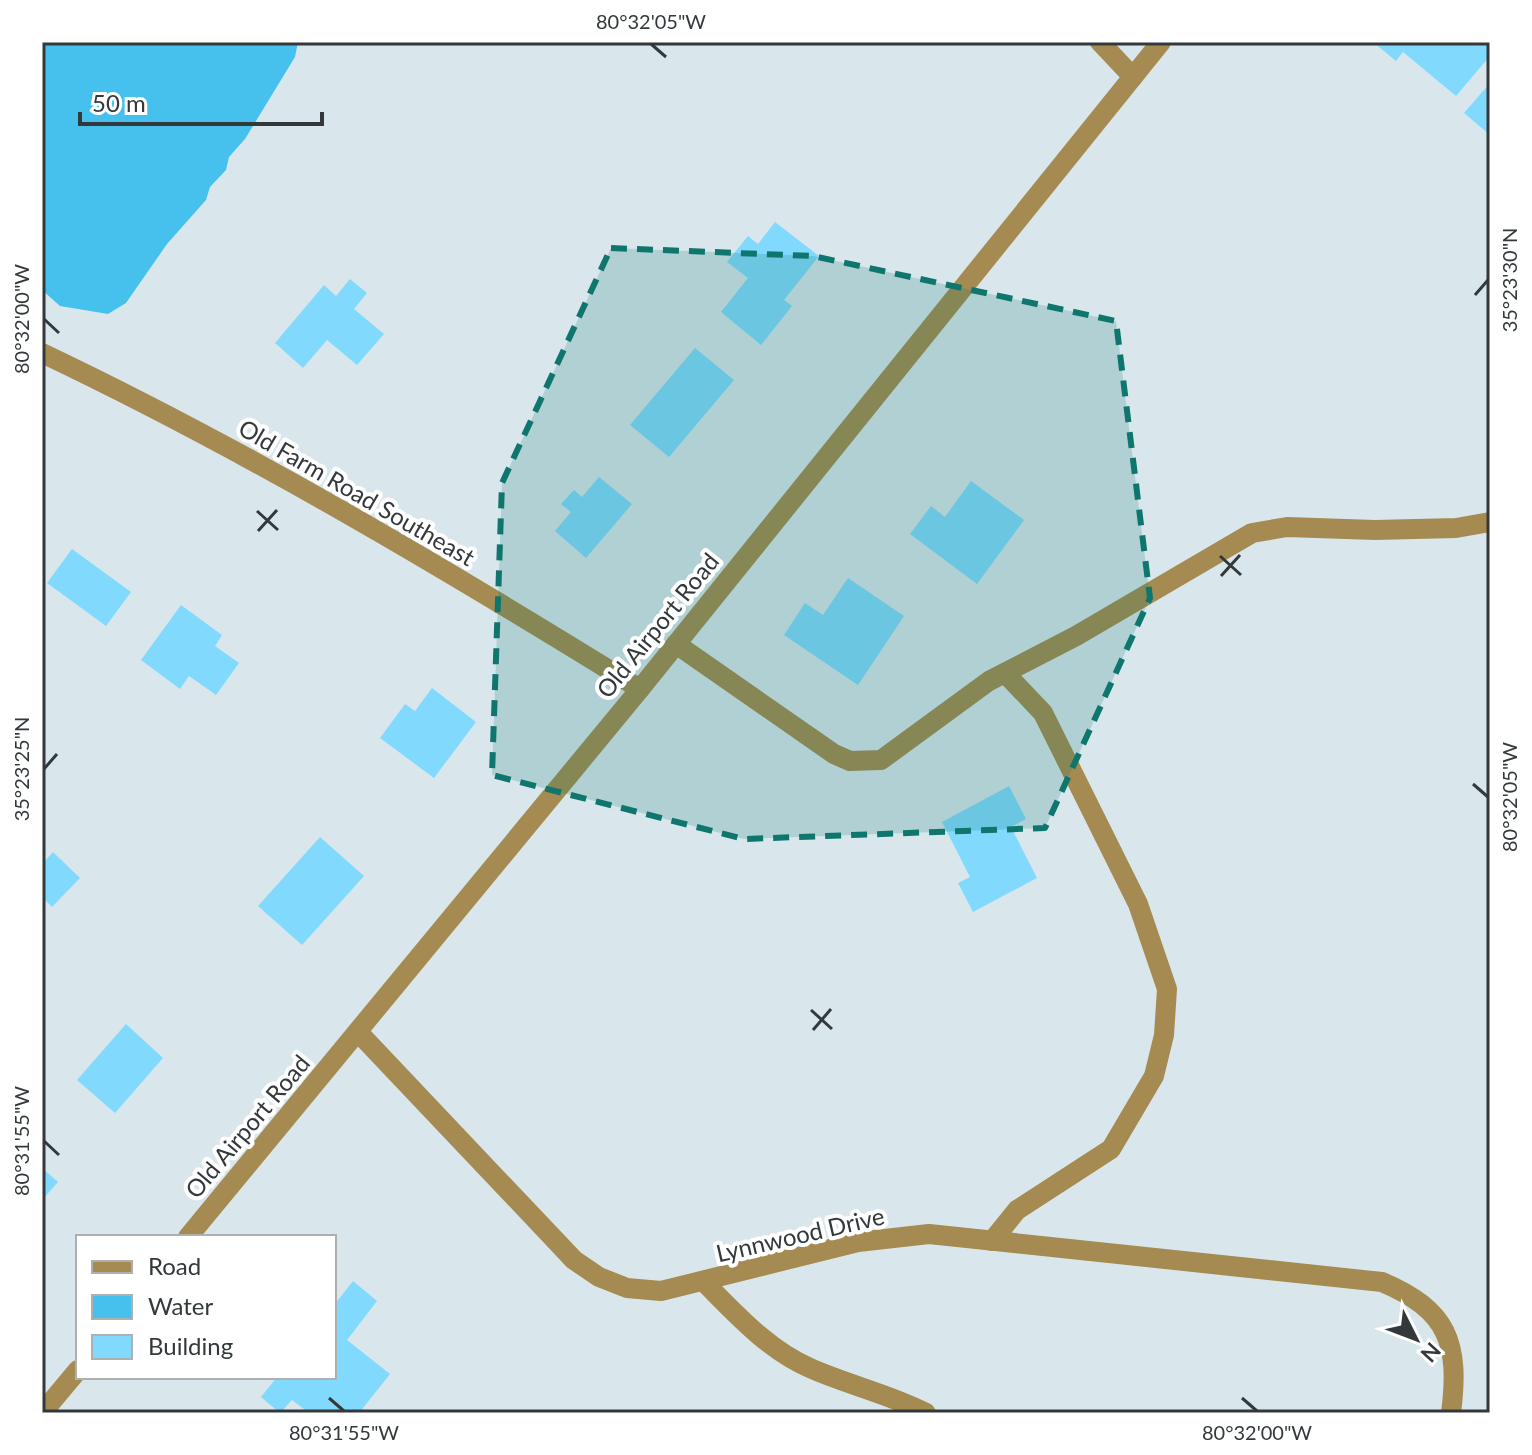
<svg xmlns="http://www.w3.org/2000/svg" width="1532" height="1455" viewBox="0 0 1532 1455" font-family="Lato,sans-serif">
	<rect width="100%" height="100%" fill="#d9e7ed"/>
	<polygon fill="#46c1ee" points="42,42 298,42 295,57 245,139 229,157 226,170 210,187 206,200 167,244 126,303 108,314 60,306 42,290"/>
	<g fill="#81dafe">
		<polygon points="1373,42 1490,42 1490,56 1456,96 1403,52 1396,61"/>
		<polygon points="1490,83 1490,135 1464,113"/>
		<polygon points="775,222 819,256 784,300 792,306 761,345 721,312 748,278 727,262 748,236 758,244"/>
		<polygon points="350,279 367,293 354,309 384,334 357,365 327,340 303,368 275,343 324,285 336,296"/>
		<polygon points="695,348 734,380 669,457 630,425"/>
		<polygon points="599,477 632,504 586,558 555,531 571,512 561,504 574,490 582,497"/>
		<polygon points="971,481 1024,520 977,584 910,534 931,506 945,517"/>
		<polygon points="72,549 131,592 106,626 47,583"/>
		<polygon points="848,578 904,616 858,685 784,635 805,603 823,615"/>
		<polygon points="181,605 222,635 215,646 239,663 216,695 189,676 180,689 141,660"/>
		<polygon points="432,688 476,722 434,778 380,738 405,704 415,711"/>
		<polygon points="1009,786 1026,819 1011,827 1037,878 973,912 958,883 970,877 942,822"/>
		<polygon points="320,837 364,876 302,945 258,906"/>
		<polygon points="53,852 80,878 52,907 42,897 42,864"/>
		<polygon points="126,1024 163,1058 115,1113 77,1080"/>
		<polygon points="42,1168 58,1182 42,1200"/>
		<polygon points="353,1281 377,1301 347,1340 390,1374 359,1413 309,1413 292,1400 280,1413 261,1397 277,1377 334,1377 334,1305"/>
	</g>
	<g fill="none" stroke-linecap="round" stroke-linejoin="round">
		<g stroke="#a58b51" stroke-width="20">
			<polyline points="1100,42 1133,77"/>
			<path d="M42,353C248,451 446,569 640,689"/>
			<polyline points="676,644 834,754 850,761 881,760 989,681 1076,636 1252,533 1287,527 1375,530 1456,528 1490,522"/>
			<path d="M358,1032L574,1260L599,1277L627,1288L661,1291L858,1242L929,1234L1382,1282C1448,1310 1460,1343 1451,1413"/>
			<polyline points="188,1237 640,689 1161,42"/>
			<polyline points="992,1241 1017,1210 1111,1149 1154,1076 1164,1035 1167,989 1138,904 1043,713 1005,673"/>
			<path d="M704,1282C735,1313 768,1350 810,1368C848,1385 889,1394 926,1413"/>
			<polyline points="42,1413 78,1370"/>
		</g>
	</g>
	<path fill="#0f766e" fill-opacity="0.2" stroke="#0f766e" stroke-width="6" stroke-dasharray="16 10" stroke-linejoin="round" d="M611,248L813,256L1116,321L1150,598L1045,828L744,839L492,775L502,483Z"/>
	<path fill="none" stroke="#33393b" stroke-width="3" d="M651,44L666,57M1475,295L1488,280M44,319L59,333M257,511L278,530M258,531L277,510M1220,556L1241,575M1221,576L1240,555M44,769L57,754M1473,784L1488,797M811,1010L832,1029M813,1030L831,1009M44,1141L59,1155M329,1398L344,1411M1242,1398L1257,1411"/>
	<g text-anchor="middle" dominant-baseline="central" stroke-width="8" stroke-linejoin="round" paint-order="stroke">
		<g font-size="24" fill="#33393b" stroke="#fff">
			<text transform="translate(357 492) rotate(30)">Old Farm Road Southeast</text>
			<text transform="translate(657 625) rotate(-51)">Old Airport Road</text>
			<text transform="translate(247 1126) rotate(-50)">Old Airport Road</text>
			<text transform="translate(800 1234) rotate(-13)">Lynnwood Drive</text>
		</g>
	</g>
	<rect width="1532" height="1455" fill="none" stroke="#ffffff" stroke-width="88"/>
	<rect x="76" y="1235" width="260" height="144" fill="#ffffff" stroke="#adb0b1" stroke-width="2"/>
	<rect x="92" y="1261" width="40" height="12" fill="#a58b51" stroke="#adb0b1" stroke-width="2"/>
	<text x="148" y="1275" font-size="24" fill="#33393b">Road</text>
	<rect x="92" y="1295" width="40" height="24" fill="#46c1ee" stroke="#adb0b1" stroke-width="2"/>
	<text x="148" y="1315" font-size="24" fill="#33393b">Water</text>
	<rect x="92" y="1335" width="40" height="24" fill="#81dafe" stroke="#adb0b1" stroke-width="2"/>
	<text x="148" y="1355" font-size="24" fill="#33393b">Building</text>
	<g transform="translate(1416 1339) rotate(132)" stroke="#ffffff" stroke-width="6" paint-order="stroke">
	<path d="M0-6L14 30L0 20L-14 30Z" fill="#33393b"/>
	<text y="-12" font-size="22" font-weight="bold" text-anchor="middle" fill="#33393b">N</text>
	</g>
	<path d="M80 112v12h242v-12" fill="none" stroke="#33393b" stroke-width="4"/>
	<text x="92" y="112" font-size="24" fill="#33393b" stroke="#ffffff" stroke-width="6" paint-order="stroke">50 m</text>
	<rect x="44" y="44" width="1444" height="1367" fill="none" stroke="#33393b" stroke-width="3"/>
	<g font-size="20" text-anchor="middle" fill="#33393b">
		<text x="651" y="29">80°32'05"W</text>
		<text transform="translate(1510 280) rotate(-90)" y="7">35°23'30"N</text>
		<text transform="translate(22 319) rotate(-90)" y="7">80°32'00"W</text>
		<text transform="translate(22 769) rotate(-90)" y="7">35°23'25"N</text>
		<text transform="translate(1510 797) rotate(-90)" y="7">80°32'05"W</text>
		<text transform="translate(22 1141) rotate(-90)" y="7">80°31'55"W</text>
		<text x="344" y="1440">80°31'55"W</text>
		<text x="1257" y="1440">80°32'00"W</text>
	</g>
</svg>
